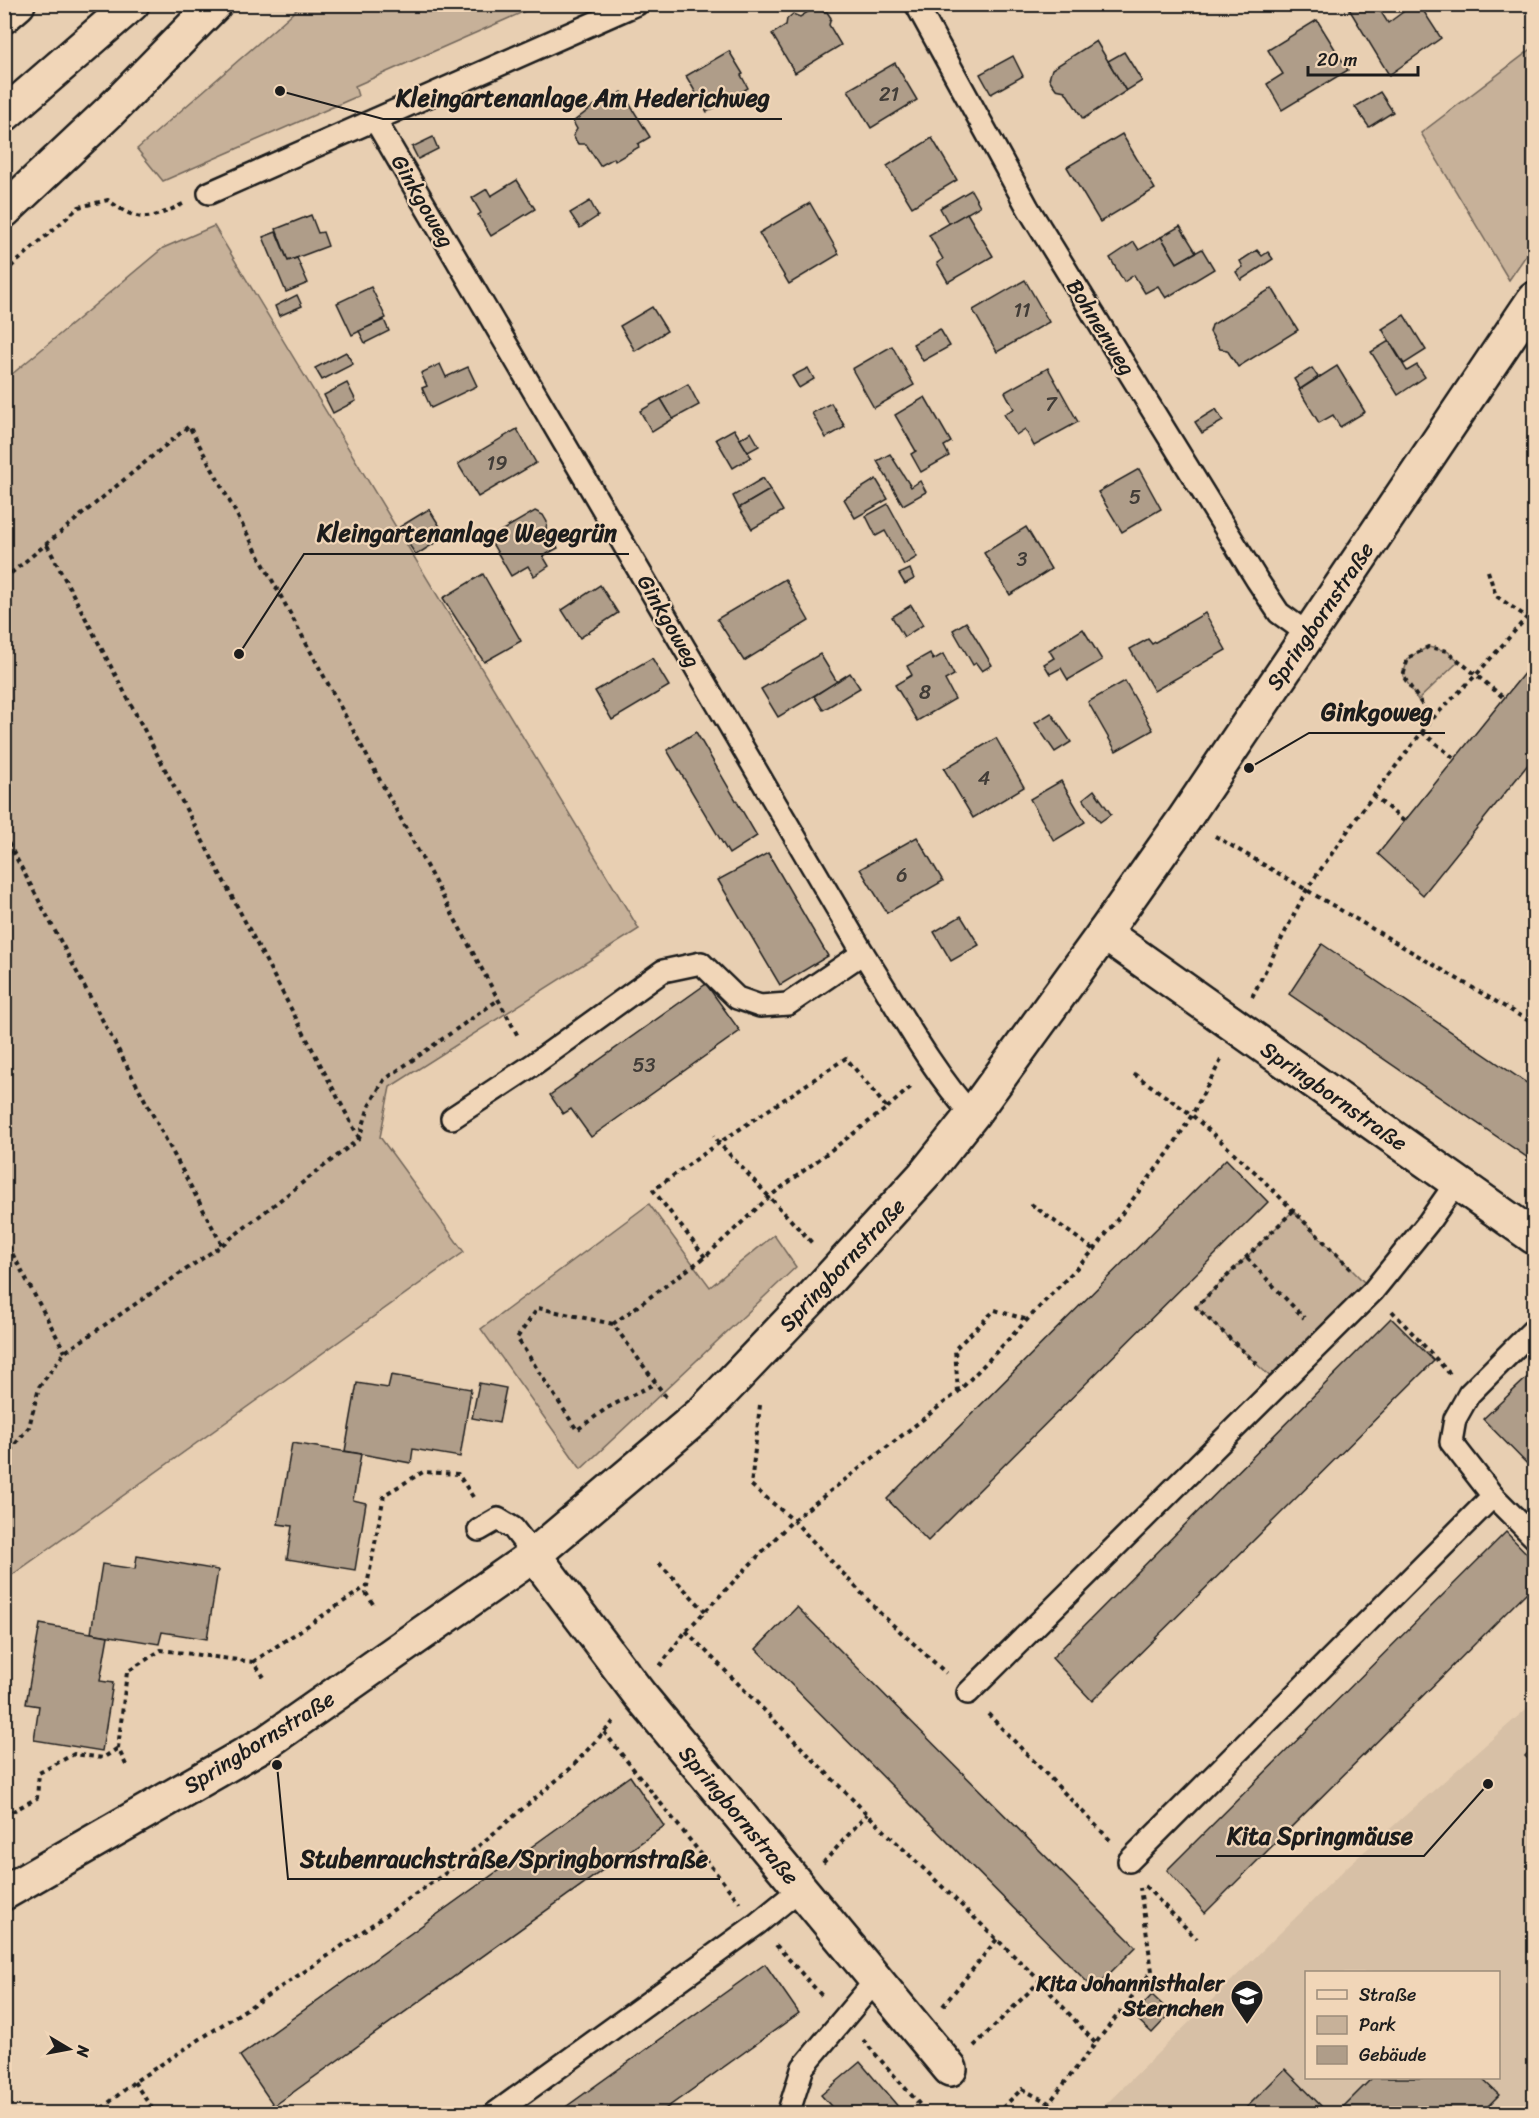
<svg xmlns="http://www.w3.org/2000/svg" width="1539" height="2118" viewBox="0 0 1539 2118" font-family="Sriracha,sans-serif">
	<rect width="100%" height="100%" fill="#e8cfb2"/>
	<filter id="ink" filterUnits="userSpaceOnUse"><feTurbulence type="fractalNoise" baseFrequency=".0167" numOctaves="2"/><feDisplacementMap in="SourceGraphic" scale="12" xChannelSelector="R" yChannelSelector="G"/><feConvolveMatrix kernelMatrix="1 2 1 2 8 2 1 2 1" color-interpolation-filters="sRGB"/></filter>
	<g filter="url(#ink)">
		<path fill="#d7c0a6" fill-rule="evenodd" d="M1534,1702V2113L1096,2114L1349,1865ZM1306,1972H1498V2078H1306Z"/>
		<g fill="#c7b199" stroke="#72665a" stroke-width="1.5">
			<polygon points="303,4 539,4 539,5 355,86 358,96 163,181 137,149"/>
			<polygon points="1534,47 1534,244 1509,280 1421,133"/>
			<polygon points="214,226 639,929 390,1087 380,1137 464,1252 5,1580 5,380 163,248"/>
			<polygon points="1428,647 1447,651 1459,661 1418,700 1403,676 1408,658"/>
			<polygon points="649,1204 710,1287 774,1235 796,1267 581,1469 481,1329"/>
			<polygon points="1293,1211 1373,1291 1279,1385 1196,1307"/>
		</g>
		<g fill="#af9d89" stroke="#1c1c1c" stroke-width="1.5">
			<polygon points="1346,4 1376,4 1388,23 1414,4 1419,4 1441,38 1389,75"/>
			<polygon points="817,6 821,11 827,12 831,18 829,25 841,45 795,73 772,34 786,25 787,19 793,14 800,17"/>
			<polygon points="1317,20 1348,70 1282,110 1267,84 1283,74 1268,50"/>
			<polygon points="1096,41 1126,91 1083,119 1065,91 1056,89 1049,79 1052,69"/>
			<polygon points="729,51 743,74 741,75 748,88 707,112 686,76"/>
			<polygon points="1124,52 1142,81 1126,91 1108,61"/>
			<polygon points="1013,56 1023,76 991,94 980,74"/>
			<polygon points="895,63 917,100 871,128 848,90"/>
			<polygon points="622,92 650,137 638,144 639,147 615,161 614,158 600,166 586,144 578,144 573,136 577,129 573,122 595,105 596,107"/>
			<polygon points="1380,92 1393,112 1369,127 1355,107"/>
			<polygon points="1122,134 1155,189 1100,222 1067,167"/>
			<polygon points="433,137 438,149 418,159 412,147"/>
			<polygon points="932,138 957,180 912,207 887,166"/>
			<polygon points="517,180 535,209 491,236 478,215 481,213 472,198 487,189 491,196"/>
			<polygon points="971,190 980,206 949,224 940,208"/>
			<polygon points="590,201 598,216 580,228 570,213"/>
			<polygon points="810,203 839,254 789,284 759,233"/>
			<polygon points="967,213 993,256 948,282 937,263 943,259 929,235"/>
			<polygon points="311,215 318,233 323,232 328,246 288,261 276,229"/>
			<polygon points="1180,226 1196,252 1177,263 1161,237"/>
			<polygon points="276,232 288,261 297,258 308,283 286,292 263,237"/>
			<polygon points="1161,237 1177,263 1202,249 1214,269 1166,298 1158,286 1145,293 1134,275 1124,282 1110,258 1134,242 1139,250"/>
			<polygon points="1257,250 1262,256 1268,252 1273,259 1241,280 1236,272 1243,267 1240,261"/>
			<polygon points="1025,280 1049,322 997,352 973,310"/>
			<polygon points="371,287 386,318 352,335 337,303"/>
			<polygon points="1272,288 1298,330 1238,367 1227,350 1220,349 1210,332 1212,325"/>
			<polygon points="297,295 302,306 279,316 275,306"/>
			<polygon points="652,307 667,331 635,351 620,326"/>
			<polygon points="1404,315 1426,350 1404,364 1382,329"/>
			<polygon points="384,320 389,331 365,343 359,331"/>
			<polygon points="940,329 950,346 923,361 913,344"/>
			<polygon points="1389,341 1407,371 1417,365 1425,377 1398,395 1371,352"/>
			<polygon points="892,346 914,385 874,408 852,369"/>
			<polygon points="346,352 353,364 322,380 315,368"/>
			<polygon points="440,364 446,377 468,367 477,386 431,408 422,388 427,386 421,373"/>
			<polygon points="1337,366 1365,412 1340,427 1333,415 1319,423 1299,390"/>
			<polygon points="808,368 814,379 799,388 792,376"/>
			<polygon points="1048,368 1078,422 1034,446 1025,429 1016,435 1004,414 1014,409 1005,392"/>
			<polygon points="1312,368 1318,377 1300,389 1294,379"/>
			<polygon points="347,383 356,401 333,413 324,395"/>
			<polygon points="688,384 699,405 673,419 661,399"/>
			<polygon points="925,397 951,442 944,446 949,456 921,472 911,454 916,451 895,415"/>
			<polygon points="661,399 673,419 652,432 640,411"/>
			<polygon points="831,403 845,427 826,438 812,413"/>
			<polygon points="1216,409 1223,421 1202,433 1195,422"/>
			<polygon points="517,429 536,463 478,497 458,464"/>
			<polygon points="734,429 751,457 733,468 716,439"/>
			<polygon points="751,432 759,446 748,452 740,439"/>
			<polygon points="890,454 911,487 920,481 926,492 903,505 877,461"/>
			<polygon points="1139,469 1161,509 1122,532 1098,492"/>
			<polygon points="763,478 770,490 739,508 733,496"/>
			<polygon points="876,479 888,499 855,518 844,499"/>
			<polygon points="770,490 783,511 752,529 739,508"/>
			<polygon points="888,504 917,557 904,565 885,531 876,536 866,516"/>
			<polygon points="429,509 446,536 416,555 398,528"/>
			<polygon points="535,511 543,515 547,522 546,529 558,548 543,556 549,566 534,576 528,566 511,576 489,538"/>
			<polygon points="1026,527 1051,569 1010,595 984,553"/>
			<polygon points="910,569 914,579 905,584 899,574"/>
			<polygon points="483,574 521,641 484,662 443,598"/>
			<polygon points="785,579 809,621 744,661 717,619"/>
			<polygon points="600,585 618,613 580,638 562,610"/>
			<polygon points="911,605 923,625 904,637 892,617"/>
			<polygon points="1205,613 1226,650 1154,691 1130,649 1148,639 1152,644"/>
			<polygon points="966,622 992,665 982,671 976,663 973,665 953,630"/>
			<polygon points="1083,629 1102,660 1068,680 1061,668 1050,674 1044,664 1054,658 1049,650"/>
			<polygon points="930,653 933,660 943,654 954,675 945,680 955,699 917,721 895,685 912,675 907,666"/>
			<polygon points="820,654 837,682 778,717 761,689"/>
			<polygon points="652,658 669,686 612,720 595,691"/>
			<polygon points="1534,661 1534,757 1423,895 1378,854"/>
			<polygon points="850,673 860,688 823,710 814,696"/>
			<polygon points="1125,681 1153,730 1116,751 1088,702"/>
			<polygon points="1051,713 1071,742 1055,752 1035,723"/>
			<polygon points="696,732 757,836 729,854 667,750"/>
			<polygon points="996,738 1024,787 973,818 944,769"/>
			<polygon points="1061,781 1085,822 1054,841 1030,799"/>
			<polygon points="1094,790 1111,814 1100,822 1083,799"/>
			<polygon points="917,837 943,881 887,913 860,869"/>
			<polygon points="768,853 828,956 780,985 718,880"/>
			<polygon points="961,916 979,945 951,961 934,932"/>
			<polygon points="1322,944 1534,1088 1534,1162 1289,994"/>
			<polygon points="706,984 740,1031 591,1137 571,1109 563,1114 550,1095"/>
			<polygon points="1226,1159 1268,1202 928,1541 887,1499"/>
			<polygon points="1391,1318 1434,1361 1092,1701 1052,1658"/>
			<polygon points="1532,1373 1534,1376 1534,1471 1483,1419"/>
			<polygon points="391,1375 471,1389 460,1457 413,1449 411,1463 345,1451 357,1383 388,1388"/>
			<polygon points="479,1383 506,1388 499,1423 472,1418"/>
			<polygon points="292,1443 361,1454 353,1500 366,1503 355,1570 287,1559 292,1526 278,1524"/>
			<polygon points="1506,1532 1534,1561 1534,1585 1205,1913 1167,1870"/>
			<polygon points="137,1556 218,1570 207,1639 162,1632 159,1644 91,1633 102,1564 135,1569"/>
			<polygon points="797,1607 1136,1947 1094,1989 756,1649"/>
			<polygon points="40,1624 108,1636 100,1681 113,1683 102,1751 34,1740 39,1706 26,1704"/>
			<polygon points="1534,1746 1534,1765 1525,1756"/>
			<polygon points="630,1776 664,1826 274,2106 240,2056"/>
			<polygon points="765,1964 799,2013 658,2114 556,2114"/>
			<polygon points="1152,1995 1171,2013 1152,2033 1133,2015"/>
			<polygon points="860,2062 895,2103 904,2114 838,2114 821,2095"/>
			<polygon points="1285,2069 1329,2114 1240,2114"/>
			<polygon points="1372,2078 1481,2078 1499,2095 1480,2114 1336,2114"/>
		</g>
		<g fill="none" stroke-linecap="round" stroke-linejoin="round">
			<defs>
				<g id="service">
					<polyline points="916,4 1028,208 1257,580 1279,613 1308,634"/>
					<path d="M375,120L863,953C897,1006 930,1069 972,1115"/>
					<polyline points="209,193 637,4"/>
					<polyline points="452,1118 534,1064 663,971 701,963 737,998 760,1006 788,1004 863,953"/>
					<polyline points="1532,1331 1469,1394 1455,1419 1451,1442 1493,1496 1534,1537"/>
					<polyline points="479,1530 498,1519 513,1528 534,1555"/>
					<polyline points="968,1693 1373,1291 1428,1223 1456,1183"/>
					<polyline points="1129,1861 1493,1496"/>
					<polyline points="494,2114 757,1924 800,1889"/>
					<polyline points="788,2114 803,2067 876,1980"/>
				</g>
				<g id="minor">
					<polyline points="1104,933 1534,1237"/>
					<polyline points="534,1555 639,1694 950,2069"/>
					<polyline points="4,1893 267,1742 534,1555 703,1412 810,1300 925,1174 972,1115 1104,933 1185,818 1534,299"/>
				</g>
				<g id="motorway">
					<polyline points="4,16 18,4"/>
					<polyline points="4,115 132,4"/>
					<polyline points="4,211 109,112 215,4"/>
				</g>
			</defs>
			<use href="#service" stroke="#1c1c1c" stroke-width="26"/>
			<use href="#minor" stroke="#1c1c1c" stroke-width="38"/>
			<use href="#motorway" stroke="#1c1c1c" stroke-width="38"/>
			<g stroke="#1c1c1c" stroke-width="4" stroke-dasharray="4.5 4.5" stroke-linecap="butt">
				<path d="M4,273L79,207L108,200C140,224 149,220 183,204"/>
				<polyline points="1529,516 1534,520"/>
				<polyline points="47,545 359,1138"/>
				<polyline points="1488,571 1496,596 1534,622"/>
				<polyline points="4,579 189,426 519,1038"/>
				<polyline points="1432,719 1403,676 1408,658 1428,647 1447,651 1504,698"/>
				<polyline points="1422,732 1455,759"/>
				<polyline points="1373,795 1405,822"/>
				<polyline points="4,835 222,1245"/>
				<polyline points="1215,836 1534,1024"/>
				<polyline points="1252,997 1307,889 1363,809 1432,719 1477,674 1534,609"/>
				<polyline points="1134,1074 1192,1115 1257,1174 1353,1271"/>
				<polyline points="887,1108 913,1085"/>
				<polyline points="1031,1204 1094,1250"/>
				<polyline points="4,1238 65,1352"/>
				<polyline points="705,1257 653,1190 719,1143 814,1245"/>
				<polyline points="1247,1258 1304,1318"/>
				<polyline points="1392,1311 1450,1374"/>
				<polyline points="613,1324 538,1308 517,1338 577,1430 607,1408 656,1383"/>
				<polyline points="1257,1364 1196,1307 1293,1211"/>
				<polyline points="958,1392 955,1349 995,1310 1028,1320"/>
				<polyline points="666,1397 613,1324 705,1257 769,1197 887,1108 846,1058 719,1143 714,1135"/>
				<polyline points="760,1405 751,1485 793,1520 881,1614 946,1673"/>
				<polyline points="4,1458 29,1427 39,1387 65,1352 222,1245 359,1139 369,1106 384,1080 498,1000"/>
				<polyline points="659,1563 706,1612"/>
				<polyline points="373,1604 366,1593 367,1586 384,1495 423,1472 458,1474 475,1500"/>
				<polyline points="686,1631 867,1814 1040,1981 1096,2044"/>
				<polyline points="253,1662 367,1586"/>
				<polyline points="660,1666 686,1631 793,1520 958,1392 1094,1250 1169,1152 1192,1115 1221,1060"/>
				<polyline points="988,1714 1110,1840"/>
				<polyline points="604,1732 740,1903"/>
				<polyline points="126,1765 118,1748 127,1672 161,1650 253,1662 264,1677"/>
				<polyline points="4,1816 37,1798 39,1773 74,1754 103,1758 118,1748"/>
				<polyline points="823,1863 867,1814"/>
				<polyline points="1145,1886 1197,1939"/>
				<polyline points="776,1945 823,1997"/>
				<polyline points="943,2006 997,1939"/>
				<polyline points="863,2040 928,2114"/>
				<polyline points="974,2046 1040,1981"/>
				<polyline points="134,2082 156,2114"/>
				<polyline points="1049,2103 1062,2114"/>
				<polyline points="95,2114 134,2082 319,1962 450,1870 571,1768 615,1720"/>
				<polyline points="996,2114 1022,2089 1049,2103 1152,1971 1140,1888"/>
			</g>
			<use href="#service" stroke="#f1d6b8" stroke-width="21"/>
			<use href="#minor" stroke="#f1d6b8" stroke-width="33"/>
			<use href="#motorway" stroke="#f1d6b8" stroke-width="33"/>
		</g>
	</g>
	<defs>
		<symbol id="school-pin" viewBox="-11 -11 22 30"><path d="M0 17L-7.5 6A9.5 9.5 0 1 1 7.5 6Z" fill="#1c1c1c" stroke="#f1d6b8"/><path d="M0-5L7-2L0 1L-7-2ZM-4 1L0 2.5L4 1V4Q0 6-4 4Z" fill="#fff"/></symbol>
	</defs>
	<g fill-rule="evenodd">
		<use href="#school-pin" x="1228" y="1977" width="38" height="52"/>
	</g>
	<g text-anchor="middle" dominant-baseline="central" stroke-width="4.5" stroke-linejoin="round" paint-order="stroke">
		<g font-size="20" fill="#413c37">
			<text x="889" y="94">21</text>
			<text x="1022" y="310">11</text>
			<text x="1051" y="404">7</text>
			<text x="497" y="463">19</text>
			<text x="1135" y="497">5</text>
			<text x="1022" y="559">3</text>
			<text x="925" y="692">8</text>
			<text x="984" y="778">4</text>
			<text x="902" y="875">6</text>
			<text x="644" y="1065">53</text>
		</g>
		<g font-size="22" fill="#1c1c1c" stroke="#f1d6b8">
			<text transform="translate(423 201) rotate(60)">Ginkgoweg</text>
			<text transform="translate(1101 327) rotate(58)">Bohnenweg</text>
			<text transform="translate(1320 616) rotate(-56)">Springbornstraße</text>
			<text transform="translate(669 621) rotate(60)">Ginkgoweg</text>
			<text transform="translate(1334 1096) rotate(35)">Springbornstraße</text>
			<text transform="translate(842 1265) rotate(-47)">Springbornstraße</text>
			<text transform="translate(259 1742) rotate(-32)">Springbornstraße</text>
			<text transform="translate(739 1815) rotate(50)">Springbornstraße</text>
		</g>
		<g font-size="22" font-weight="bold" fill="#1c1c1c" stroke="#f1d6b8" text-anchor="end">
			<text x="1224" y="1983">Kita Johannisthaler<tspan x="1224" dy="25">Sternchen</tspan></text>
		</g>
	</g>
	<path fill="none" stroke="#1c1c1c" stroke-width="2" d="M280 91L383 119H782M239 654L304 554H629M1249 768L1309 733H1445M1488 1784L1424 1856H1216M277 1765L288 1879H720"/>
	<g fill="#1c1c1c" stroke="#f1d6b8" stroke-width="2">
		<circle cx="280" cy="91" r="6"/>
		<circle cx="239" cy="654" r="6"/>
		<circle cx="1249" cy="768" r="6"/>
		<circle cx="1488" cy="1784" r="6"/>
		<circle cx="277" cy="1765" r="6"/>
	</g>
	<g font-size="24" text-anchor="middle" font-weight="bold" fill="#1c1c1c" stroke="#f1d6b8" stroke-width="4.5" stroke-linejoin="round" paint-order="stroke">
		<text x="583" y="106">Kleingartenanlage Am Hederichweg</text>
		<text x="467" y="541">Kleingartenanlage Wegegrün</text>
		<text x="1377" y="720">Ginkgoweg</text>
		<text x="1320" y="1844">Kita Springmäuse</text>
		<text x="504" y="1867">Stubenrauchstraße/Springbornstraße</text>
	</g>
	<rect width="1539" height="2118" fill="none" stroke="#f1d6b8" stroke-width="24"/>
	<rect x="12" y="12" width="1515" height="2094" fill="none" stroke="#1c1c1c" stroke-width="2" filter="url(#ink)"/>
	<rect x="1305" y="1971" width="195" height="108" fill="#f1d6b8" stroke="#9c8c7a" stroke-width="1.5"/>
	<rect x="1317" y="1990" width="30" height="9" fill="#f1d6b8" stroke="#9c8c7a" stroke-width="1.5"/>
	<text x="1359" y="2001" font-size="18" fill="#1c1c1c">Straße</text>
	<rect x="1317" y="2016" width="30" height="18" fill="#c7b199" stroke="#9c8c7a" stroke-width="1.5"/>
	<text x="1359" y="2031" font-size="18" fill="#1c1c1c">Park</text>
	<rect x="1317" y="2046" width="30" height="18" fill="#af9d89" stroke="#9c8c7a" stroke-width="1.5"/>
	<text x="1359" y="2061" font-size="18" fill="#1c1c1c">Gebäude</text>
	<g transform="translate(69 2049) rotate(100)" stroke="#f1d6b8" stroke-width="4.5" paint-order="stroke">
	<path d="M0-4.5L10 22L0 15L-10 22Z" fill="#1c1c1c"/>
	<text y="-9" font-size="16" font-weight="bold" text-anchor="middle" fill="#1c1c1c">N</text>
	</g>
	<path d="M1308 66v9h110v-9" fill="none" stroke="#1c1c1c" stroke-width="3"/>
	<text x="1317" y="66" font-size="18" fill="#1c1c1c" stroke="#f1d6b8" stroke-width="4.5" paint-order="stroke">20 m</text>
</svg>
